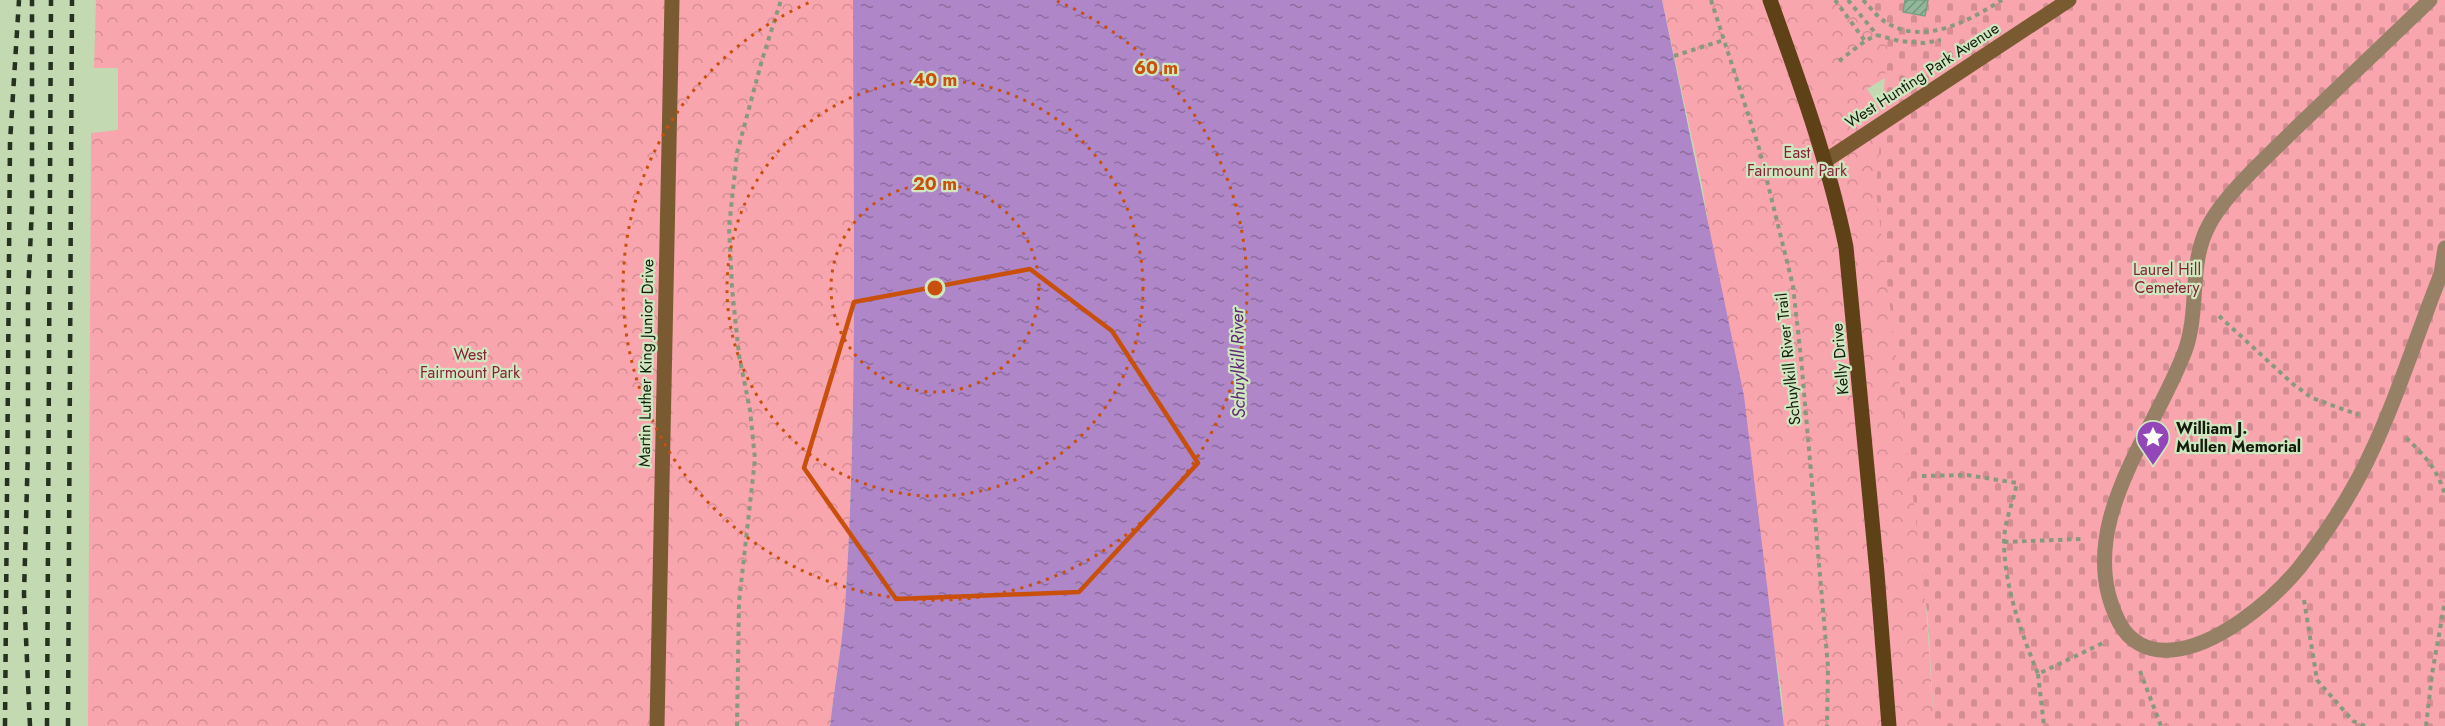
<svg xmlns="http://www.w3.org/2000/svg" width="2445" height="726" viewBox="0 0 2445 726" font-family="Jost,sans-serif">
	<defs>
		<pattern id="forest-crowns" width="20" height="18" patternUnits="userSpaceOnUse" patternTransform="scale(1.5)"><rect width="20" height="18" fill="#f9a5ae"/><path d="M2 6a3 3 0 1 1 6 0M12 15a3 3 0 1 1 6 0" fill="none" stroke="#d58d94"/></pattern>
		<pattern id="cemetery-stones" width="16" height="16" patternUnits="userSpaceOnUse" patternTransform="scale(1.5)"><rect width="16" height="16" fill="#f9a5ae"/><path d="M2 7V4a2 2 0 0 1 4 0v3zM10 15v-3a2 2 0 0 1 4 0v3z" fill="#d58d94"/></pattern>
		<pattern id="water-ripples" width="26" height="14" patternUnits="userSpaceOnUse" patternTransform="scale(1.5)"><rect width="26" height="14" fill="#af86c7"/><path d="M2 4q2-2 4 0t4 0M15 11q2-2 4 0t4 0" fill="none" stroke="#8d6da0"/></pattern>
		<pattern id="building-hatch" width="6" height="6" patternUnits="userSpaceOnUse" patternTransform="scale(1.5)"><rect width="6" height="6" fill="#91b89b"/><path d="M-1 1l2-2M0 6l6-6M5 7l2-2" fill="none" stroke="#75957d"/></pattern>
	</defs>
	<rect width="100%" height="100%" fill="#c2d9b2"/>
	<g fill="url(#forest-crowns)">
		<path d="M96,0H853C853,197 858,394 846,591C844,636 835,681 830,726H88L91,137V133L118,130V68H94Z"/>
		<polygon points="1662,0 1856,0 1939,44 1867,89 1910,154 1923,560 1934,726 1784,726 1782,695 1702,184"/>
	</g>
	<polygon fill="url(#cemetery-stones)" points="1854,0 2445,0 2445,726 1934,726 1928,620 1876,190 1888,36"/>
	<path fill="url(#water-ripples)" d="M853,0H1662L1744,396L1784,726H830C835,681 844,636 846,591C858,394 853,197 853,0Z"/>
	<polygon fill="url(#building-hatch)" stroke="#799f83" stroke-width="1.5" points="1905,0 1928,0 1925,16 1903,12"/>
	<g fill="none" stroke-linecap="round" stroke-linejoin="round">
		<g stroke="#889a7b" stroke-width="4" stroke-dasharray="4.5 4.5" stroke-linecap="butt">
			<polyline points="1711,0 1759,148 1793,286 1801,358 1828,667 1827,726"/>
			<polyline points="1835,0 1865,41"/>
			<polyline points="1848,0 1877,35 1899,41 1924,43 1941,40"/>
			<path d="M1863,0C1871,8 1877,17 1887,23C1925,46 1970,20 2002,0"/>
			<polyline points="1674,56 1724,40"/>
			<polyline points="1839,61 1865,41 1877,35"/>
			<polyline points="2219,316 2293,384 2312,398 2359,415"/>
			<path d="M2406,438C2424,454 2440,473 2445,496"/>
			<path d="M1922,476L1967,475L2017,483C2013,503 2004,522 2004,543C2005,589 2021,632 2038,674L2103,643"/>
			<polyline points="2004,542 2081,539"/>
			<polyline points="2304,600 2317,680 2353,721 2365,726"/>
			<polyline points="2140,671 2161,726"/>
			<polyline points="2038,674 2044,726"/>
			<polyline points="737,726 739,602 755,459 750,410 739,355 732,288 729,227 737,153 762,60 781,0"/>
			<polyline points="2426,726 2432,674 2445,601"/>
		</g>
		<path stroke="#978166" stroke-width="15" d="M2430,0C2385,43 2340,86 2295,129C2270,154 2225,194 2209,225C2188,263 2200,310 2185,351C2154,434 2071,529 2119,622C2129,642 2148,652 2171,650C2216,647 2271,602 2299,568C2321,540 2342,509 2359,477C2393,413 2414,341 2441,274L2445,248"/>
		<g stroke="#795a31" stroke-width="15">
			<polyline points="1825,161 2069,0"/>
			<polyline points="657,726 672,0"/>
		</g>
		<path stroke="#5f4117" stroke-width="15" d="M1770,0C1799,81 1829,163 1846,247L1877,573L1889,726"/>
		<g stroke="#273120" stroke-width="4.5" stroke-dasharray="8 8" stroke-linecap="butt">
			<polyline points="5,726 10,142 19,0"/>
			<polyline points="30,726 24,594 28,449 28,294 32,208 32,0"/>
			<polyline points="47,726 51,0"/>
			<polyline points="68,726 72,0"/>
		</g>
	</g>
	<path fill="none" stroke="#c8500c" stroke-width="4.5" stroke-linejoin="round" d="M1030,269L1112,331L1198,463L1079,592L896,599L804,468L854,302Z"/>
	<g fill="none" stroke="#c8500c" stroke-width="3" stroke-dasharray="3 6">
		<circle cx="935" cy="288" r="104"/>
		<circle cx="935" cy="288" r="208"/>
		<path d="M1057 1A312 312 0 1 1 813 1"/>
	</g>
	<defs>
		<symbol id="sight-pin" viewBox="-11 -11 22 30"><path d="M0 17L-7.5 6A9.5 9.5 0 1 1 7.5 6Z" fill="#9246b8" stroke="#cfe7bf"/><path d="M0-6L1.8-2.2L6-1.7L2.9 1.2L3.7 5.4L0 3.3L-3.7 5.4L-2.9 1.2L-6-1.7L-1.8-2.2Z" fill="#fff"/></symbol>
	</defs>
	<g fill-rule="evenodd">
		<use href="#sight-pin" x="2134" y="418" width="38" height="52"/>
	</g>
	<g text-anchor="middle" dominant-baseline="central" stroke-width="4.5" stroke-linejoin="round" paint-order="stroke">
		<g font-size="16" fill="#141c0e" stroke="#cfe7bf">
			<text transform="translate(1922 75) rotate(-33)">West Hunting Park Avenue</text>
			<text transform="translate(1788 359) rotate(-96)">Schuylkill River Trail</text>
			<text transform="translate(1840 359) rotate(-95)">Kelly Drive</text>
			<text transform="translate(646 363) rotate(-89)">Martin Luther King Junior Drive</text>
		</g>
		<g font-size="16" fill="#862338" stroke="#cfe7bf">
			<text x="1797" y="152">East<tspan x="1797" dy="18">Fairmount Park</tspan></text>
			<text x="2167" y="269">Laurel Hill<tspan x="2167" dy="18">Cemetery</tspan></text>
			<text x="470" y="354">West<tspan x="470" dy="18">Fairmount Park</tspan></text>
		</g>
		<g font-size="16" font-weight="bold" fill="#141c0e" stroke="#cfe7bf" text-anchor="start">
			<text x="2176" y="428">William J.<tspan x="2176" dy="18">Mullen Memorial</tspan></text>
		</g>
		<g font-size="18" font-style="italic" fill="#5d2977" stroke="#cfe7bf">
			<text transform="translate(1238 363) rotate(-91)">Schuylkill River</text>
		</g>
	</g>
	<circle cx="935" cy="288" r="9" fill="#c8500c" stroke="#cfe7bf" stroke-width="3"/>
	<g font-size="18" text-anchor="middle" font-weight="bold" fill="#c8500c" stroke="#cfe7bf" stroke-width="4.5" stroke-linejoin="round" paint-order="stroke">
		<text x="1156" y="74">60 m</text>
		<text x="935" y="86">40 m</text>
		<text x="935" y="190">20 m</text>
	</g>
</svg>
